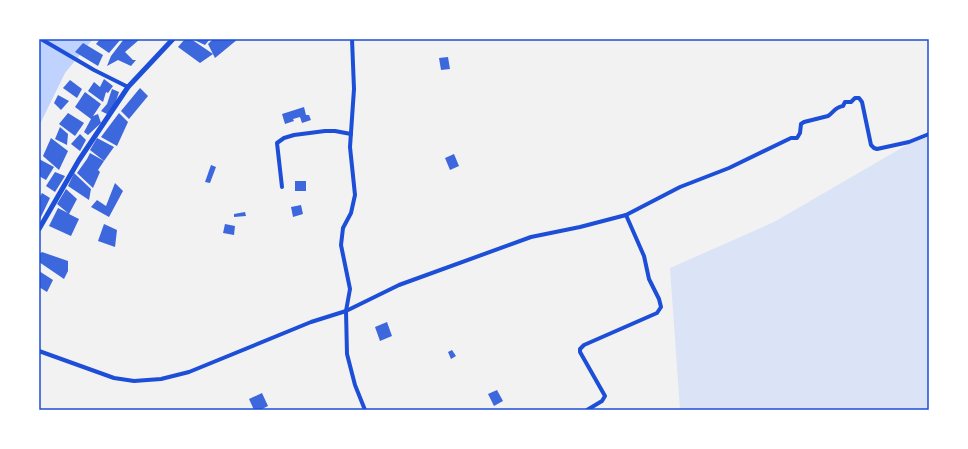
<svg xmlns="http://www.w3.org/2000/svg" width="968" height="449" viewBox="0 0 968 449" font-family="Lato,sans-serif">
	<rect width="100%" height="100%" fill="#f2f2f2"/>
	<polygon fill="#dbe4f7" points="929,132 929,410 680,410 670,268 774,222"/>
	<polygon fill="#bfd3fe" points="39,39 93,39 65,73 39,126"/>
	<g fill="#3d67dc">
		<polygon points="100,39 121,39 109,53 96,44"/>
		<polygon points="124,39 140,39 125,52 133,60 136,60 131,66 118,60 107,66 111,56"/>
		<polygon points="185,39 191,39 213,54 208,44 213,39 238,39 215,58 213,54 200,63 178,47"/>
		<polygon points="192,39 210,39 205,45"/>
		<polygon points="83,43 103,55 98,66 75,52"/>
		<polygon points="448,57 450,69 441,70 439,58"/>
		<polygon points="104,79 113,86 108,93 106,92 103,102 88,91 94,82 100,87"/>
		<polygon points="70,80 82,89 77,98 63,88"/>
		<polygon points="140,88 148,96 129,119 121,111"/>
		<polygon points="112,89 119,92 116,101 111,110 107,114 101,111 107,104"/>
		<polygon points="85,92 101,104 93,116 98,114 101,123 88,135 84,132 91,119 75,107"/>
		<polygon points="58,95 69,101 61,110 54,103"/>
		<polygon points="304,107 306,115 309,115 311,120 302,123 300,117 293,119 294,121 285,124 282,114"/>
		<polygon points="68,113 84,123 75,136 59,124"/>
		<polygon points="119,113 128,122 117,146 101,137"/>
		<polygon points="60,127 68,134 67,145 55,139"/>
		<polygon points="80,134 86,140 80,151 71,144"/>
		<polygon points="51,138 68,151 59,170 43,156"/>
		<polygon points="97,138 114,147 104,161 90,150"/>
		<polygon points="90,153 104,161 98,170 100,172 93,188 77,173 87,159"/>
		<polygon points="454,154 459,166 450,170 445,158"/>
		<polygon points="39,159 54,167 46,180 39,176"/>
		<polygon points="211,165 216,167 210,183 205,182"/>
		<polygon points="55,172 65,176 55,192 46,186"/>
		<polygon points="74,173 91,189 89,200 68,186"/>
		<rect x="295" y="181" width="11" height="10"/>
		<polygon points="115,183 123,191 109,217 91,207 97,200 106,206"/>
		<polygon points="66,189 77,199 69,214 79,219 71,236 49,226 58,208 68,213 57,204"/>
		<polygon points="42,193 50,198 39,221 39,198"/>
		<polygon points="301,205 303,214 293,217 291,207"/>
		<polygon points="245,212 246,216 234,217 234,214"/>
		<polygon points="104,224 117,230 115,247 98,241"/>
		<polygon points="225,224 235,226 234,235 223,233"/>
		<polygon points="42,252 68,261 68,271 64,279 39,262 39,254"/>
		<polygon points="39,271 53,280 47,292 39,287"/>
		<polygon points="387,322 392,336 380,341 375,327"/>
		<polygon points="452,350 456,356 451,359 448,352"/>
		<polygon points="497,390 503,401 494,406 488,394"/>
		<polygon points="262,393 268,406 260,410 254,410 249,399"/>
	</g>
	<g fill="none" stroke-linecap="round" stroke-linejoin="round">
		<g stroke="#1d4ed8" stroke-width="4">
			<polyline points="41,39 94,70 128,87"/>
			<polyline points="352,39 354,89 350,147 355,195 351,213 343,228 341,245 350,289 346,311 347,354 355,385 365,410"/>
			<polyline points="282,187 277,143 284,138 294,135 325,131 335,131 351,134"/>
			<path d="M39,351L114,378L134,381L161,379L189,372L311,322L346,311L399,285L531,237L580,227L626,215L680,187L729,168L791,138H797L800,133L801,124L804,122L828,116C834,112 835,107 843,106L845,102H851L855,98H859L862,102L871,145L874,148L877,149L909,142L929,134"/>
			<polyline points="587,410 602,401 605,396 580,352 580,349 584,345 657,313 661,307 659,299 649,279 644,256 626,215"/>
		</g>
		<polyline stroke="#1d4ed8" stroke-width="5" points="39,229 79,160 128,87 173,39"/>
	</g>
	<rect width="968" height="449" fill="none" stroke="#ffffff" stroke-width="80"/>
	<rect x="40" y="40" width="888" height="369" fill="none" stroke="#1d4ed8" stroke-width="1.5"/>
</svg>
